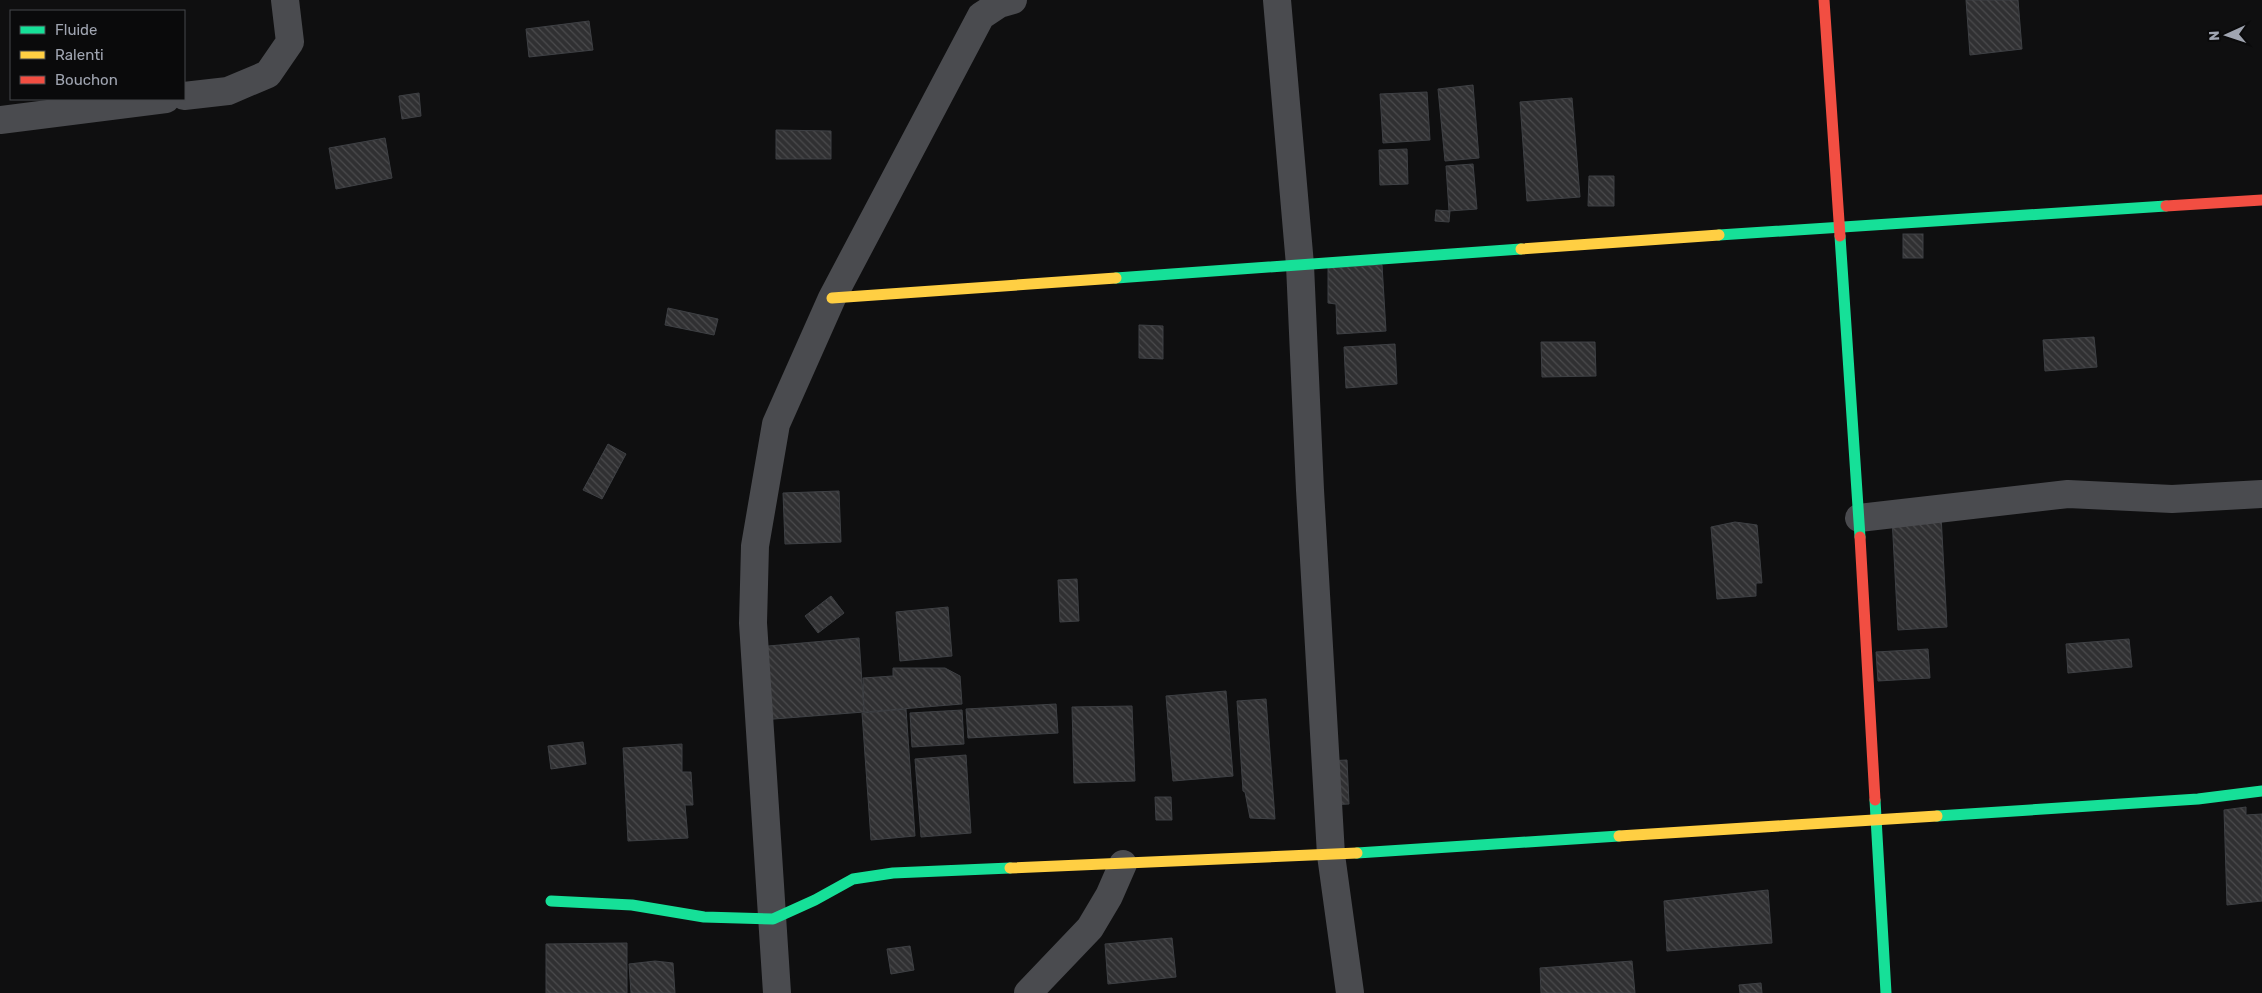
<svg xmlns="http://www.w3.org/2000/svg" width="2262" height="993" viewBox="0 0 2262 993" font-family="Rubik,sans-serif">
	<defs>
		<pattern id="building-back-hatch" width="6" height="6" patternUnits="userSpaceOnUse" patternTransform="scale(1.25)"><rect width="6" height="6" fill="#303032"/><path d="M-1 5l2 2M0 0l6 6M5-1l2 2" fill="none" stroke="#4b4b4d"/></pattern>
	</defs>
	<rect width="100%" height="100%" fill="#0f0f10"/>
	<g fill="url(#building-back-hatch)" stroke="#3e4044">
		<polygon points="1966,0 2018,0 2022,49 1970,55"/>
		<polygon points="589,21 593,50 529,57 526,29"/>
		<polygon points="1473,85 1479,158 1445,161 1438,89"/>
		<polygon points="1427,92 1430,140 1383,143 1380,94"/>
		<polygon points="419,93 421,116 402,119 399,96"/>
		<polygon points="1572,98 1580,197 1527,201 1520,102"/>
		<polygon points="776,130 831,131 831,159 776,159"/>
		<polygon points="385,138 392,178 336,189 329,148"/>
		<polygon points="1407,149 1408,184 1380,185 1379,150"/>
		<polygon points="1473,164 1477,209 1449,211 1446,166"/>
		<polygon points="1589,176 1614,176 1614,206 1588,206"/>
		<polygon points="1436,210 1450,211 1449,222 1435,221"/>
		<rect x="1903" y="234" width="20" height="24"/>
		<polygon points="1382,265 1386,331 1337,334 1336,304 1328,303 1328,268"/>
		<polygon points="668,308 718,319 714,335 665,325"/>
		<polygon points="1139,325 1163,326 1163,359 1139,358"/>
		<polygon points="2094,337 2097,367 2045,371 2043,340"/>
		<polygon points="1541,342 1595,342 1596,376 1542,377"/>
		<polygon points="1395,344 1397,384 1346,388 1344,347"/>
		<polygon points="608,444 626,454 602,499 583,490"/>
		<polygon points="839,491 841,542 785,544 783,493"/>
		<polygon points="1941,515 1947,627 1898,630 1892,518"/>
		<polygon points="1735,522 1757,525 1762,583 1756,583 1756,596 1717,599 1711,527"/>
		<polygon points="1077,579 1079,621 1060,622 1058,580"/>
		<polygon points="831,596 844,613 818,633 805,616"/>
		<polygon points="948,607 952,656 900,661 896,612"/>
		<polygon points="859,638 864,712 761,720 757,647"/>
		<polygon points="2129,639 2132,667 2068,673 2066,644"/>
		<polygon points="1928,649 1930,678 1878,681 1876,652"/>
		<polygon points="893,668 945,668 960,676 962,704 864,712 863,678 893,676"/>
		<polygon points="1226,691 1233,776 1173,781 1166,696"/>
		<polygon points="1266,699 1275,819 1250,818 1245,792 1243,791 1237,701"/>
		<polygon points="1056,704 1058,733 968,738 966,709"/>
		<polygon points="1132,706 1135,781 1074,783 1072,707"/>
		<polygon points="906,709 915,836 871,840 862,713"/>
		<polygon points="962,710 964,744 912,747 910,713"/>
		<polygon points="583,742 586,764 551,769 548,746"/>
		<polygon points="682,744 682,772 691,772 693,805 685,805 688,838 628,841 623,748"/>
		<polygon points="966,755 971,833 921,837 915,759"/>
		<polygon points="1347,760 1349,804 1328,805 1326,761"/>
		<polygon points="1155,797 1171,797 1172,820 1156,820"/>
		<polygon points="2246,807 2246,815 2262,814 2262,901 2227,905 2224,810"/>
		<polygon points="1768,890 1772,943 1667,951 1664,901"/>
		<polygon points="1172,938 1176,977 1108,984 1105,944"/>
		<polygon points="627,943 627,993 546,993 546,944"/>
		<polygon points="910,946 914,970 891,974 887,949"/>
		<polygon points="655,961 673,963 675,993 631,993 629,964"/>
		<polygon points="1632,961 1635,993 1541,993 1540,968"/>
		<polygon points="1761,983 1762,993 1740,993 1739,985"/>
	</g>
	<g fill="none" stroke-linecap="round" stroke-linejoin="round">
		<g stroke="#4a4b4f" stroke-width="28">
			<polyline points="1277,0 1300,265 1310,490 1331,855 1350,993"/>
			<polyline points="184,96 228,91 268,74 290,42 285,0"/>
			<polyline points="0,120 166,99"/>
			<polyline points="1859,518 2068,494 2172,499 2262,494"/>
			<polyline points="777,993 753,623 755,546 776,424 832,298 981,16 999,4 1013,0"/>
			<polyline points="1028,993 1090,928 1109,896 1123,864"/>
		</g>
		<g stroke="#16e098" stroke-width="11">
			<polyline points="1719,235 2166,206"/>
			<polyline points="1840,236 1860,537"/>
			<polyline points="1116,278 1521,249"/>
			<polyline points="1875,800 1886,993"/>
			<polyline points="1937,816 2198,799 2262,791"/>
			<polyline points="1357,853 1619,836"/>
			<polyline points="551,901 632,905 704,917 773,919 815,900 853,879 893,873 1010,868"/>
		</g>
		<g stroke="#ffcf43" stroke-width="11">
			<polyline points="1521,249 1719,235"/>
			<polyline points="832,298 1116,278"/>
			<polyline points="1619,836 1937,816"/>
			<polyline points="1010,868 1357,853"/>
		</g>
		<g stroke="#f24e42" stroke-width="11">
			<polyline points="1824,0 1840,236"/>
			<polyline points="2166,206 2262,200"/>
			<polyline points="1860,537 1875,800"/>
		</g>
	</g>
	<rect x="10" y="10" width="175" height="90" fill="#0a0a0b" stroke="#46484d"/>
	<rect x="20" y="26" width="25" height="8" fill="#16e098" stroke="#46484d"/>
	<text x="55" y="35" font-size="15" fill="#a0a5b1">Fluide</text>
	<rect x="20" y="51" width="25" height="8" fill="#ffcf43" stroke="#46484d"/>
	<text x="55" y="60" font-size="15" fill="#a0a5b1">Ralenti</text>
	<rect x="20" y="76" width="25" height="8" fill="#f24e42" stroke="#46484d"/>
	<text x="55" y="85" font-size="15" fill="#a0a5b1">Bouchon</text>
	<g transform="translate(2227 35) rotate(267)" stroke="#0a0a0b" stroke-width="4" paint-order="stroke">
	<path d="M0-4L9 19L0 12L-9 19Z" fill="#a0a5b1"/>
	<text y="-8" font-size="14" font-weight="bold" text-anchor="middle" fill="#a0a5b1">N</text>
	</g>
</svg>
